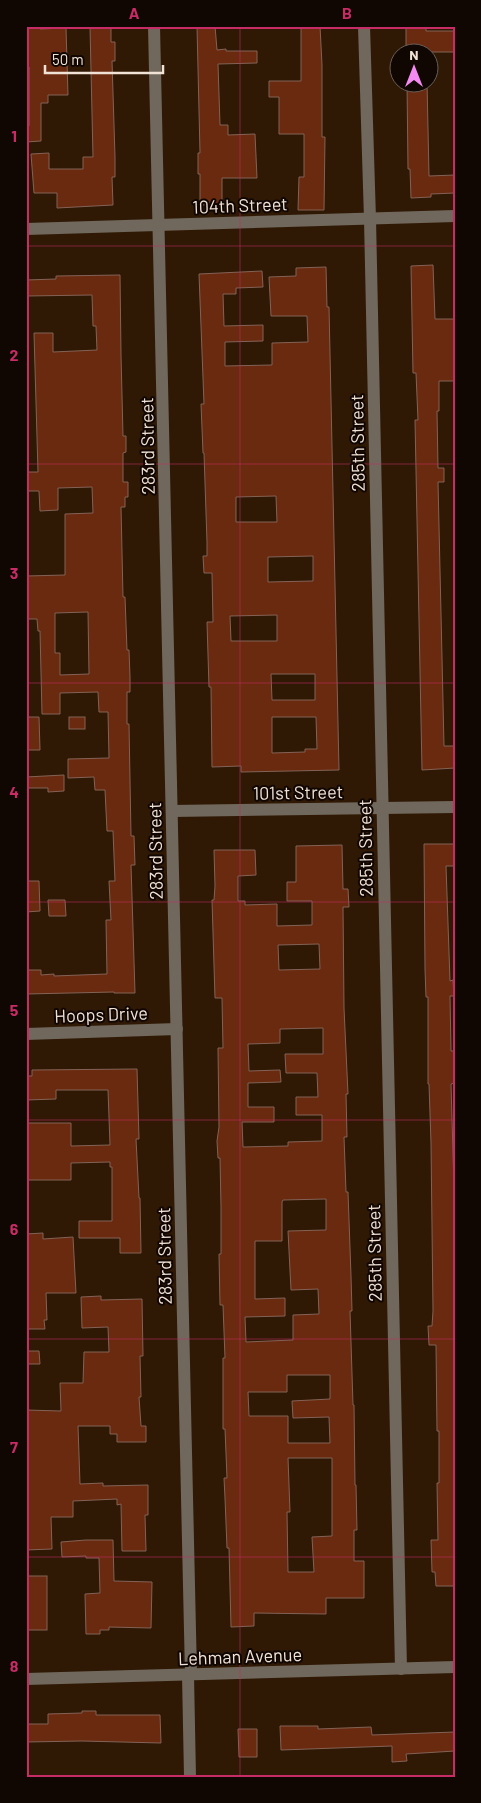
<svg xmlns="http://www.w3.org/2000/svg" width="481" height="1803" viewBox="0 0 481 1803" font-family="Barlow,sans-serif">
	<rect width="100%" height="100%" fill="#2f1905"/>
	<g fill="#6a2a0f" stroke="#836256" fill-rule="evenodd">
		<polygon points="27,26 40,26 40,29 66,28 68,95 48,95 48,103 41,103 41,141 26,142 26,126 29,126 29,67 28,67"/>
		<polygon points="92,26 111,26 111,42 115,42 115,61 112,61 115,157 115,177 112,177 113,205 57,208 57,193 34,193 31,154 49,153 49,169 83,169 83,157 93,157 90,27"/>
		<polygon points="197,26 215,26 217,50 226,49 226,51 257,51 257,63 218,64 220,125 228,125 228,135 255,134 257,178 222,178 222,205 200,205 200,174 198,174 198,153 200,153"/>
		<polygon points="301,26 320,26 322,65 322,137 325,137 324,210 298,210 299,177 304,177 304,134 279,134 279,97 269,97 269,81 301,81"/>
		<polygon points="406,26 426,26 426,31 455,31 455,52 406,52"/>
		<polygon points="407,82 427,82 429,176 455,175 455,193 431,194 431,197 411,198 410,169 408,169"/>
		<polygon points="433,265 435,319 455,319 455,381 439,381 439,411 437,411 438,468 444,468 444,482 438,482 444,746 455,746 455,768 422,770 415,420 418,420 416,373 413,373 411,266"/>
		<path d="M326,267L327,307H329L339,770L241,772V766L212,767L211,687H209L207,622H213L212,573H204L203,556H207V542L204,453H203L201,404H204L199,274L262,271L263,287L236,288V294H223L224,326L263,325V341L225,342V366L272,365V343L308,342L307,316H271L269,277L296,276V268ZM276,496L277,522H236V497ZM313,556V581L268,582V557ZM277,615V641H231L230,616ZM271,674H315V700H272ZM272,717H316L317,749H305V752L272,753Z"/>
		<path d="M120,275L121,355L123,436H126V452L123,453V482H128V497H125V507H121L123,597H125L127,650H129L130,677V692H127V724H129L131,836H134L135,865H131L135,993H114V992L26,994V970H41V975L54,974V976L107,974L106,920H111L109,881H115L113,831H107L105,790H95L94,777L68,778V759L109,758L108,712H99L98,692L60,693V714H42L40,631H38L37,619H26V576L65,575V514L93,513L92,487L58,488V510L40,511L39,491H26V472H38L34,333H53V352L97,350L96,326H93L92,295L26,296V280L56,279V276ZM88,612L89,674L60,675V653H55V613Z"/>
		<polygon points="26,717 39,717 40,750 26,750"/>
		<rect x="69" y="717" width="16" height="12"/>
		<polygon points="64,775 64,791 48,792 48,788 26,788 26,777"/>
		<polygon points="424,844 455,844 455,866 446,866 450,981 453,980 454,996 450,996 451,1051 454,1051 455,1064 455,1083 451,1084 455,1222 455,1586 436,1586 435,1572 432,1572 431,1540 438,1540 437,1483 439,1483 439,1431 437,1431 436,1345 429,1345 428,1326 432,1326 433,1311 431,1143 429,1084 428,1084 428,997 426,997 425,969"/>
		<path d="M342,845L343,889H348L349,907H343L344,1008L348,1094H346L347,1137H344L346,1192H348L351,1276L352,1311H350L353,1405H354L355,1485H356L357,1530H354V1561H364V1598H326V1614L254,1613V1626L231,1627L229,1548H227L225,1498L224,1478H227L225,1429H223V1358H225L223,1305H220L219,1254H221V1207L220,1158H218L217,1141L219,1127L218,1048H223L222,998H215L212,900H214L215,886L214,850H255L256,875L238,876V901H245V905L277,904V926L312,925V901H287V882H296V846ZM319,944L320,969L279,970L278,945ZM323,1028V1054H285L286,1073H317L318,1097H296V1115H322V1141L288,1142V1146L243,1147L242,1122H274V1107H248V1083L281,1082L280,1070L249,1071L248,1044L280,1043V1029ZM326,1199V1230L288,1231L291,1290L318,1289L319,1314L293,1315V1340L246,1342L245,1317L285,1316V1298L255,1299V1241H282V1202L283,1200ZM287,1375H330V1399L292,1401L293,1418L329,1417L330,1443H288V1416H249L248,1392H287ZM288,1458H332V1536L312,1537L314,1572H288L287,1512H290Z"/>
		<polygon points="26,881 39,881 40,911 26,912"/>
		<polygon points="48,900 65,900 66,916 49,916"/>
		<polygon points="137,1069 139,1139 136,1139 139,1198 140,1198 141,1253 120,1253 120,1238 79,1238 79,1221 112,1221 112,1167 110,1167 110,1162 71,1163 71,1180 26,1180 26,1123 71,1123 71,1146 110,1145 108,1090 56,1090 56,1099 26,1100 26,1076 32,1076 32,1070"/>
		<polygon points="43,1233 43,1239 73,1237 76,1293 46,1293 47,1320 44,1320 45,1329 26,1329 26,1234"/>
		<polygon points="101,1296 101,1300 142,1299 143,1356 140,1356 141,1397 139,1397 141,1426 146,1426 146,1442 117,1442 117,1434 110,1434 110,1426 78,1426 80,1484 103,1483 103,1486 148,1485 148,1515 145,1515 146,1551 122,1551 121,1504 117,1505 117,1499 73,1501 73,1517 51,1517 52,1549 26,1550 26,1410 61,1411 60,1383 83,1383 84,1352 109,1352 108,1327 82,1328 81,1297"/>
		<polygon points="26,1351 39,1351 40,1364 26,1364"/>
		<polygon points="86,1540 113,1540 114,1581 152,1582 151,1628 109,1627 109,1630 100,1630 100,1634 86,1634 85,1594 100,1593 99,1558 86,1558 86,1556 62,1557 61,1542"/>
		<rect x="26" y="1576" width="21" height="54"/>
		<polygon points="82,1711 96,1711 96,1715 160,1715 161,1743 82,1741 26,1742 26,1724 48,1724 48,1714 82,1713"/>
		<polygon points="280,1726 318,1726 318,1729 371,1727 372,1735 455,1732 455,1751 406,1754 407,1761 392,1762 392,1746 281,1750"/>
		<polygon points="238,1729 257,1729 257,1757 239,1757"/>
	</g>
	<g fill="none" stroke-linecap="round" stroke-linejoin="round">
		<g stroke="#70685c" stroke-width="12">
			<polyline points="154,26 191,1675"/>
			<polyline points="364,26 370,219 401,1669"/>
			<polyline points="26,229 455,216"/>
			<polyline points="172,811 455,807"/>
			<polyline points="26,1034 177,1029"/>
			<polyline points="188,1675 190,1777"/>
			<polyline points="26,1679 455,1667"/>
		</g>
	</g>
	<path fill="none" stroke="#c72c67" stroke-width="1" stroke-opacity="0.55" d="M240,26V1777M26,246H455M26,464H455M26,683H455M26,902H455M26,1120H455M26,1339H455M26,1557H455"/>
	<g text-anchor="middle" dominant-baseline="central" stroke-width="4" stroke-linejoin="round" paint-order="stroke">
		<g font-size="18" fill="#f1e2d6" stroke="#100602">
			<text transform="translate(240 205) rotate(-2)">104th Street</text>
			<text transform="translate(357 443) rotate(-91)">285th Street</text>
			<text transform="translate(147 446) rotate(-91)">283rd Street</text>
			<text transform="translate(298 792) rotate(-1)">101st Street</text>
			<text transform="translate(365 848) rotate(-91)">285th Street</text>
			<text transform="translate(155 851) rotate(-91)">283rd Street</text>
			<text transform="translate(101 1014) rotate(-2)">Hoops Drive</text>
			<text transform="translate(374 1253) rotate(-91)">285th Street</text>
			<text transform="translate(164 1256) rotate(-91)">283rd Street</text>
			<text transform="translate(240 1656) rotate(-2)">Lehman Avenue</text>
		</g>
	</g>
	<rect width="481" height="1803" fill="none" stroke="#100602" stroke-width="55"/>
	<g transform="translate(414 68)"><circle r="24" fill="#100602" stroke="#6a5e57"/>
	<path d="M0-4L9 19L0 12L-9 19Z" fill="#f38af1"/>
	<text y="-8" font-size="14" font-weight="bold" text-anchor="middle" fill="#f1e2d6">N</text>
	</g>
	<path d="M45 65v8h118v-8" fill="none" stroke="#f1e2d6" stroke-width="2.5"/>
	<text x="52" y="65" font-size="15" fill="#f1e2d6" stroke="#100602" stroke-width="4" paint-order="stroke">50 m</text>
	<rect x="28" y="28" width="426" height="1748" fill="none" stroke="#c72c67" stroke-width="2"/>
	<g font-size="16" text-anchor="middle" font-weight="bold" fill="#c72c67">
		<text x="134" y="19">A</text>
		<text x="347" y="19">B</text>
		<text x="14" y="142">1</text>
		<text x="14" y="361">2</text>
		<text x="14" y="579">3</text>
		<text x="14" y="798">4</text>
		<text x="14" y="1016">5</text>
		<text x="14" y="1235">6</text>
		<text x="14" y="1453">7</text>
		<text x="14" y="1672">8</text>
	</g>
</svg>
